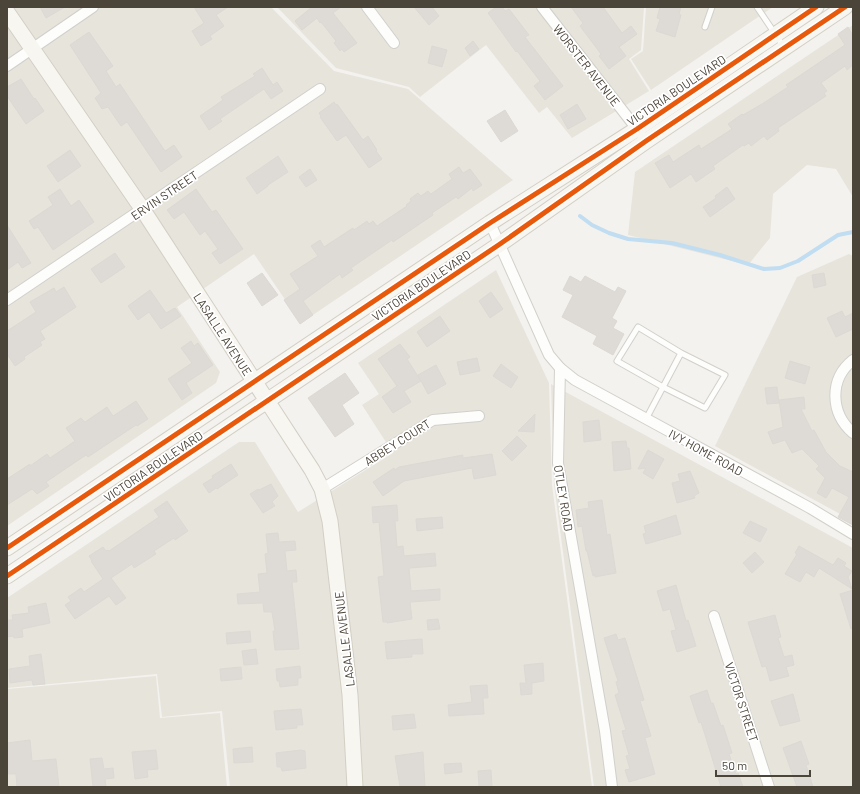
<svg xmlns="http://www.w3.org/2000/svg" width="860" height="794" viewBox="0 0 860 794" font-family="Barlow,sans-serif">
	<rect width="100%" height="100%" fill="#f4f2ee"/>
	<g fill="#e7e4dc">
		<polygon points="7,7 271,7 334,71 408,89 513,180 301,323 254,254 177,307 220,372 216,383 7,526"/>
		<polygon points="277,7 644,7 641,50 629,59 649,91 572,138 547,107 539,113 486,45 420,97 409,87 336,68"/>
		<polygon points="646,7 773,7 651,90 631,59 643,51"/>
		<polygon points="853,25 853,197 836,169 807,165 773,194 770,238 748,265 628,235 635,172"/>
		<polygon points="849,254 853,256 853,521 715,446 797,277"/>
		<polygon points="496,270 549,383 552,485 592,787 230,787 222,711 162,717 157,674 7,688 7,598 239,442 255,442 298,512 393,453 362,405 379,394 358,363"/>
		<polygon points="551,384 853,548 853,787 594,787 554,484"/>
		<polygon points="156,676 160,718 220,713 227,787 7,787 7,689"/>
	</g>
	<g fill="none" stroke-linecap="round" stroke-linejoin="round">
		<polyline stroke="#c0ddf1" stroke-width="4" points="580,216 592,225 609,233 628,239 672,243 720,255 764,269 780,268 798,261 838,235 853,232"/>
	</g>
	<g fill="#dedbd6" stroke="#dcd9d4">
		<polygon points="40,7 65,7 46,18"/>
		<polygon points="194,7 228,7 216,15 224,26 210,36 212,39 201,46 192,31 204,23"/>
		<polygon points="312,7 341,7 333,13 357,43 344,52 342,49 340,51 334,43 336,41 321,22 320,23 317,18 302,30 295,21"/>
		<polygon points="414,7 432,7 439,16 429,25"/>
		<polygon points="496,7 502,7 505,11 509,9 529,35 525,37 563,86 545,100 534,86 540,81 517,51 516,52 488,13"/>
		<polygon points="571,7 603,7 622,33 631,26 637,34 619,47 626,56 609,69 599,56 601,54 580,26 583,23"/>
		<polygon points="660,7 681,7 679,14 681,15 675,37 656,31 660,19 657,18"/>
		<polygon points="848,27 853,36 853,65 847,70 845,66 821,83 827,91 824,93 826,96 778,128 779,131 767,140 764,136 751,146 749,143 744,146 743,145 713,166 715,169 696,182 691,174 670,188 655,163 669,155 673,162 699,145 701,149 732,129 728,124 742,114 743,115 762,104 788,87 786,85 845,45 838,34"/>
		<polygon points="89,32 113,66 106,71 116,87 120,84 165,151 174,145 182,157 161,172 127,122 121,126 108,107 102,109 95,98 101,93 70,45"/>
		<polygon points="473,41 479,49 470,56 465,48"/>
		<polygon points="432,46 447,50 442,67 428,63"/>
		<polygon points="262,68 273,85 277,82 283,91 271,99 264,89 220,119 222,121 209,130 200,116 223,100 221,97 255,76 253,74"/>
		<polygon points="21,79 34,99 35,98 44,111 26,124 7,96 7,87"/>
		<polygon points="334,102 336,105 337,104 363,140 368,136 377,150 376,151 382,159 369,168 346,135 337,141 320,117 321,116 319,113"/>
		<polygon points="577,104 586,119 568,129 560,115"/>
		<polygon points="505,110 518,131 501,142 487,121"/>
		<polygon points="70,150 81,166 58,182 47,166"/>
		<polygon points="278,156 288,172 268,185 268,186 257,194 246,178"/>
		<polygon points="459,167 463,173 470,169 482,185 473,191 472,188 458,199 456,197 432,213 433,215 393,242 392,240 351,268 353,270 342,278 340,274 303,301 313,315 300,324 284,300 300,289 290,274 318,256 311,246 320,240 324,247 353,228 354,230 367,221 369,224 373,221 377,226 407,206 406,205 411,201 410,199 418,193 421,196 428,191 431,194 452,179 449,174"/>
		<polygon points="310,169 317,180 306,187 299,177"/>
		<polygon points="727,187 735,199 710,217 703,207 716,198 715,196"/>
		<polygon points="60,189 71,206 79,200 94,222 53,250 38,227 34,229 29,221 53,205 48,197"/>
		<polygon points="196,189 212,212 216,210 243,249 220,264 212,253 218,249 205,231 200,235 184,212 174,219 167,210"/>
		<polygon points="7,225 31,263 22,268 18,262 7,270"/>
		<polygon points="115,253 125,267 101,283 91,269"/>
		<polygon points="262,273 278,295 262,306 247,283"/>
		<polygon points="824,273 826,285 814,288 812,275"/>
		<polygon points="570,276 581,282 585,276 615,292 618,287 626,291 612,318 617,321 613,328 624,334 613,355 593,344 597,336 562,317 573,295 563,290"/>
		<polygon points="64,287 76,307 40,331 45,339 40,342 42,345 24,357 25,359 15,366 7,354 7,331 36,312 30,302 54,288 56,292"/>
		<polygon points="150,290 166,313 175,308 181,316 161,329 149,312 138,320 128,306"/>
		<polygon points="491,292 503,309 490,318 479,301"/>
		<polygon points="842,311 845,317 853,313 853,329 836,337 827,318"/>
		<polygon points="440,316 450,331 427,347 417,332"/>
		<polygon points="191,341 194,346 198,343 213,365 186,383 192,393 182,400 168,379 192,363 181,348"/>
		<polygon points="400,344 410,357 407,359 421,381 404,391 411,402 393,413 382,397 397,386 378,359"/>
		<polygon points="477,358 480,371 460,375 457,362"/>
		<polygon points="790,361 810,367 805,384 785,378"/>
		<polygon points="501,364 518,377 511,388 493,376"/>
		<polygon points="436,365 446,384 428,394 418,375"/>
		<polygon points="345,373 359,393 342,405 354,424 335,437 308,398"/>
		<polygon points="777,387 779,403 767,404 765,388"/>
		<polygon points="804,397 805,409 801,409 812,431 814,430 826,452 840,466 853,472 853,525 838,517 849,497 832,488 826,498 817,493 825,478 816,469 819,466 802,449 792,453 785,440 773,444 768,432 783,427 779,400"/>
		<polygon points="136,401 148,419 137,426 136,425 88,457 86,455 46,482 49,486 37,494 32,489 7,505 7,479 30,464 30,466 47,454 50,458 75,441 66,428 81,418 85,422 107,407 113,416"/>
		<polygon points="535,414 534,432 518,431"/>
		<polygon points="599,420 601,440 584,442 583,422"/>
		<polygon points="517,436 527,446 512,461 502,451"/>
		<polygon points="626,441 627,448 629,448 631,469 614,471 612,442"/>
		<polygon points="648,450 664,459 653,479 643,473 646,468 638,469"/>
		<polygon points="492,454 496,475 474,479 472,468 435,475 404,481 383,496 373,482 394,468 395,470 399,467 463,455 463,458"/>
		<polygon points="231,464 238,475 217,489 216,488 209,493 203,484 213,478 212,476"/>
		<polygon points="690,471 699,493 694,496 695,498 677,503 672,483 680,481 678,474"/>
		<polygon points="271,484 278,496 272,502 275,506 263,513 250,494 258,489 259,490"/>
		<polygon points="602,500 607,535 610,534 616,573 595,577 595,575 593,576 587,551 586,551 582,526 578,527 576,510 589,508 588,502"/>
		<polygon points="167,501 188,531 175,540 174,538 154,551 156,554 134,568 132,564 111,578 126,598 116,605 109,596 75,619 65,605 71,601 68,597 81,588 84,592 103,579 91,561 92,561 89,556 103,547 106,551 108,550 109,551 159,517 154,510"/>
		<polygon points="397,505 398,521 395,521 397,547 403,546 404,556 435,553 436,566 409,568 411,591 440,589 440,600 410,602 412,619 387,623 387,622 383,622 378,577 384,576 379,522 373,523 372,507"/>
		<polygon points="676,515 681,534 646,544 643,534 646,533 644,526"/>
		<polygon points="442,517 443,528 417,531 416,519"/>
		<polygon points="750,521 767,529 760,542 743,533"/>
		<polygon points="278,533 279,542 295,541 296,550 285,551 287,571 296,570 297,582 292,582 299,649 275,650 273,631 275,631 272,612 264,612 263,603 238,604 237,594 260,592 258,574 267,573 265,554 268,553 266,534"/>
		<polygon points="799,546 833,565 838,558 846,563 844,566 852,571 848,577 852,589 819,568 814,577 806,572 800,582 785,574 797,554 795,553"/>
		<polygon points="755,552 764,562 752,573 743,563"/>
		<polygon points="676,585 686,621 688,620 696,646 677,652 671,631 676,630 670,609 663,611 657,591"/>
		<polygon points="853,590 853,628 851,629 840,594"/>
		<polygon points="46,603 50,623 22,629 23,637 14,638 13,636 7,637 7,620 13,620 12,615 29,613 28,607"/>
		<polygon points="775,615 781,637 778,638 784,657 792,655 794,665 786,667 789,676 770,681 766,666 762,667 748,622"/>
		<polygon points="438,619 440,629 428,630 427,620"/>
		<polygon points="250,631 251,642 227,644 226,633"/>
		<polygon points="616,634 618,640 625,638 644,700 640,701 651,736 645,738 655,774 629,782 625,770 630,769 626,756 629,755 622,731 626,730 615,695 619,693 616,682 618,681 604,638"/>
		<polygon points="422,639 423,654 412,654 412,657 387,659 385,642"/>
		<polygon points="256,649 258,664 244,665 242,651"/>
		<polygon points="41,654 45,684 33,685 32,680 10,683 9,669 30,666 29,656"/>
		<polygon points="543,663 544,681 532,683 532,694 521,695 520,683 526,683 524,665"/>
		<polygon points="300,666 301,678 298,678 298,685 280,687 279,681 277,681 276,669"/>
		<polygon points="241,667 242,679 221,681 220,669"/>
		<polygon points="487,685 488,698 483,698 484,714 449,716 448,705 472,702 470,686"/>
		<polygon points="707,690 711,703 713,703 721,726 723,725 732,753 729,754 736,774 738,773 743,787 721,787 701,722 699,723 690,696"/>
		<polygon points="793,694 800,721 780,726 771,701"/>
		<polygon points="301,709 303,725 297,725 297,728 276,730 274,711"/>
		<polygon points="414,714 416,728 393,730 392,716"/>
		<polygon points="30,740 32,761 56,759 59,787 17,787 16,774 8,774 7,743"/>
		<polygon points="801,741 809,764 806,765 813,787 797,787 783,748"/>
		<polygon points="252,747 253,762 234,763 233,749"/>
		<polygon points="156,750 158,769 147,770 148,777 135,779 132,752"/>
		<polygon points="301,750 305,751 306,768 282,771 281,767 277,767 276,753"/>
		<polygon points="423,752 425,787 400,787 395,756"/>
		<polygon points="102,758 104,769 113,768 114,778 105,779 106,787 93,787 90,759"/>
		<polygon points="461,763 462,772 445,774 444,764"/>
		<polygon points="491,770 492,787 479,787 478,771"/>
	</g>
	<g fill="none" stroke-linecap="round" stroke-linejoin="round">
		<defs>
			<g id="lane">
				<polyline points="757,7 784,47"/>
				<polyline points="705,27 712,7"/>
				<polyline points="646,419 681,353 725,375 705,408 663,387 617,361 638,327 681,353"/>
			</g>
			<g id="street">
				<polyline points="367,7 394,43"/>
				<polyline points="542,7 640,133"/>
				<polyline points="7,66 93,7"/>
				<polyline points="490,223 549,355 560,368 558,463 605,731 612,787"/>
				<polyline points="7,300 320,89"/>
				<path d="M853,360C829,379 830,413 853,433"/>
				<polyline points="560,368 575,380 810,508 853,534"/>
				<polyline points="322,489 433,420 479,416"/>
				<polyline points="714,616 769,787"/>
			</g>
			<g id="secondary">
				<polyline points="7,12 143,210 312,470 322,489 330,521 350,695 355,787"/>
				<polyline points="7,548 490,223 637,129 816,7"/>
				<polyline points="7,576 500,244 646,141 845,7"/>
			</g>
		</defs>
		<use href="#lane" stroke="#d2d0cb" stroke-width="7"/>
		<use href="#street" stroke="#d2d0cb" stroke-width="12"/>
		<use href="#secondary" stroke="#d3cfc5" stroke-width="17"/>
		<use href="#lane" stroke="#fdfdfc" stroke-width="5"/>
		<use href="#street" stroke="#fdfdfc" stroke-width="10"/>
		<use href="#secondary" stroke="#f7f6f1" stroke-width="15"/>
		<defs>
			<g id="cycleway">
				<polyline points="7,548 490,223 637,129 816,7"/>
				<polyline points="7,576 500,244 646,141 845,7"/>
			</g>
		</defs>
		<use href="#cycleway" stroke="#fff" stroke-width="8"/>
		<use href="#cycleway" stroke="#e8590c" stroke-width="5"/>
	</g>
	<g text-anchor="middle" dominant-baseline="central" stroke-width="3.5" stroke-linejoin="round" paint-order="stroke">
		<g font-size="12" fill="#4b4439" stroke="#fff">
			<text transform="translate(587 65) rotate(52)">WORSTER AVENUE</text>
			<text transform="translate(676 90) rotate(-34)">VICTORIA BOULEVARD</text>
			<text transform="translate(164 195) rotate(-34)">ERVIN STREET</text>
			<text transform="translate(421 285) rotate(-34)">VICTORIA BOULEVARD</text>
			<text transform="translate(223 334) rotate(57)">LASALLE AVENUE</text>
			<text transform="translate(397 442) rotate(-32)">ABBEY COURT</text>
			<text transform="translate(706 452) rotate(29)">IVY HOME ROAD</text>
			<text transform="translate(153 466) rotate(-34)">VICTORIA BOULEVARD</text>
			<text transform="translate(564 498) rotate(81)">OTLEY ROAD</text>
			<text transform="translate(344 639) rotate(-97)">LASALLE AVENUE</text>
			<text transform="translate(742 702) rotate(72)">VICTOR STREET</text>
		</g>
	</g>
	<rect width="860" height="794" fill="none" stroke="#4b4439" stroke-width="16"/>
	<path d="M716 770v6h94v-6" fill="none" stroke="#4b4439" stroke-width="2"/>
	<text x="722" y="770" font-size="12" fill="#4b4439" stroke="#ffffff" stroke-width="3" paint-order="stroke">50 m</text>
</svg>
